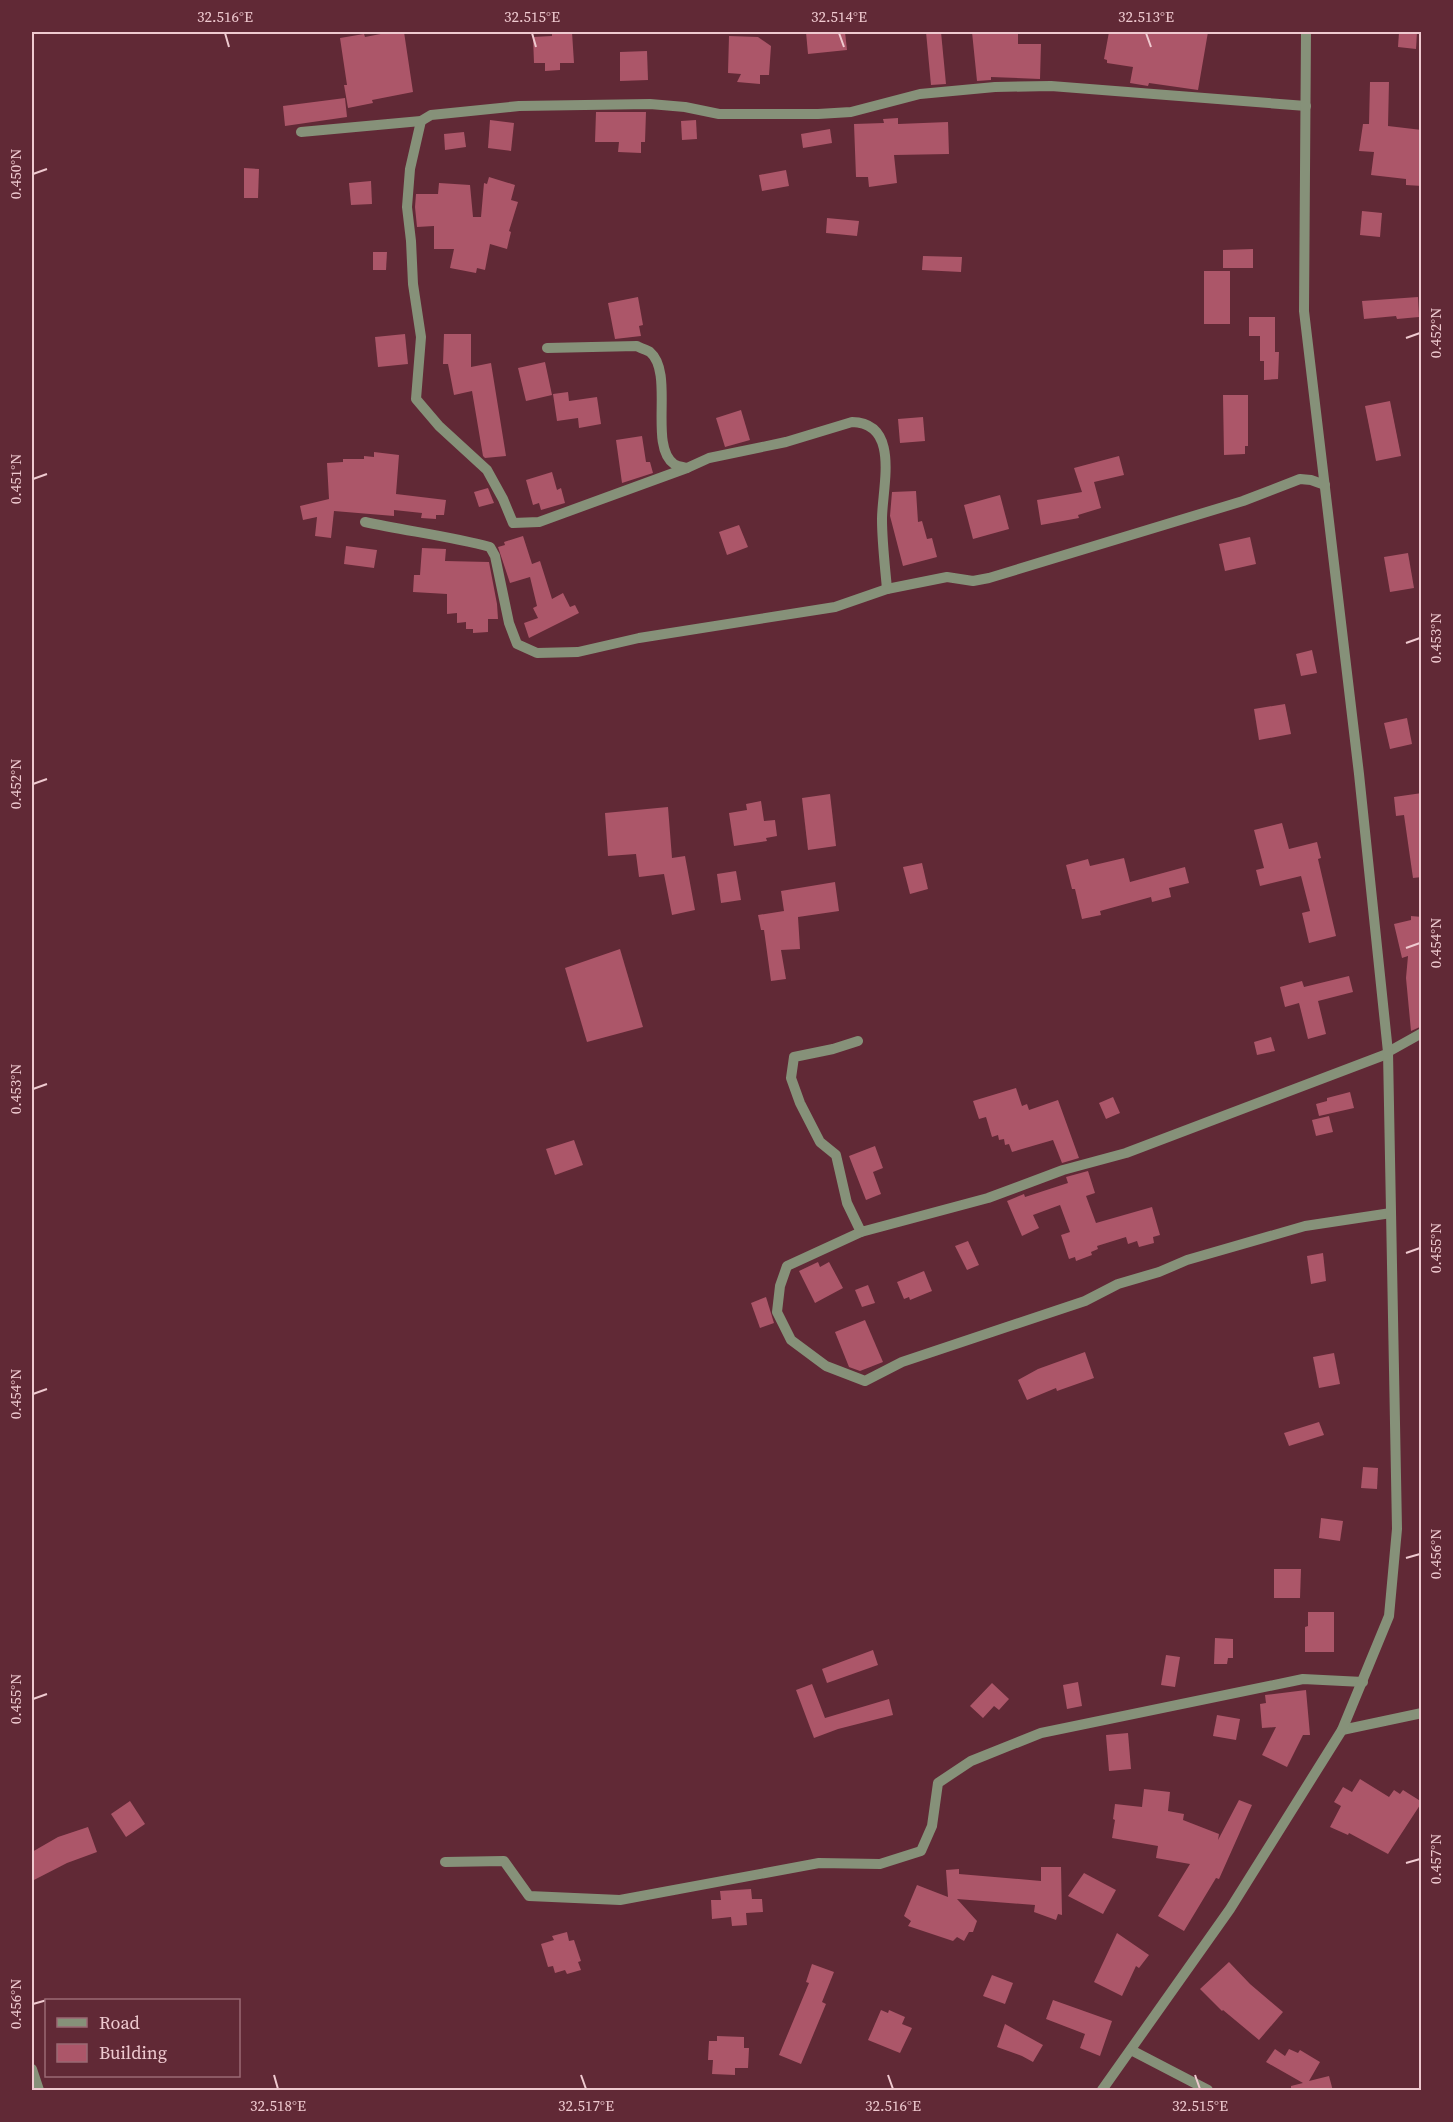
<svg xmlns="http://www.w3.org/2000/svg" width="1453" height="2122" viewBox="0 0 1453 2122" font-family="'Source Serif 4',serif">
	<rect width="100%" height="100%" fill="#612936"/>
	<g fill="#ac5669">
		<polygon points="391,32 404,32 413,92 372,100 373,103 348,108 344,85 347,85 340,38 364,34 365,37"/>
		<polygon points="552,32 572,32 574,63 560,63 560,70 545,71 545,63 534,63 533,37 552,36"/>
		<polygon points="806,32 845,32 847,50 808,54"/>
		<polygon points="926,32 941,32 946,84 931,85"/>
		<polygon points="972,32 1018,32 1018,44 1041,44 1040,79 991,77 991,80 977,81"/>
		<polygon points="1109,32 1208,32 1198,90 1149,83 1148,86 1130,83 1133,67 1107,63 1107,60 1104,59"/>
		<polygon points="1399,32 1417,32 1416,49 1398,47"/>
		<polygon points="729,36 758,37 771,46 769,75 760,75 760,84 737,82 741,74 728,73"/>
		<polygon points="647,51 648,80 620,81 620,52"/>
		<polygon points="1370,82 1389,82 1388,126 1422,130 1422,186 1406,185 1406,179 1371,175 1374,152 1359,151 1363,124 1369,124"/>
		<polygon points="345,98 347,117 285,126 283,106"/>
		<polygon points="596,112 646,112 645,142 641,142 641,153 618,152 619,142 595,142"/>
		<polygon points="898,118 898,124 948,122 949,154 894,155 897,183 869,187 868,177 856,177 854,124 884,123 883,119"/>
		<polygon points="490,120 514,123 511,151 488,148"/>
		<polygon points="696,120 697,139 682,140 681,121"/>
		<polygon points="830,129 832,143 803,148 801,134"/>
		<polygon points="464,132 466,147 445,150 444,134"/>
		<polygon points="244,168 259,169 258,198 244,198"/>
		<polygon points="786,170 789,186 762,191 759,175"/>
		<polygon points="489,177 515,185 511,200 518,202 509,231 511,232 507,249 490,244 485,270 477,268 476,273 450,268 454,249 434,249 434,226 417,227 415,207 416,194 438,194 439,183 470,185 473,217 481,217 484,183 487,184"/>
		<polygon points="371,181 372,204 351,205 349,183"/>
		<polygon points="1362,211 1382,213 1380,237 1360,235"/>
		<polygon points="827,218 859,221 857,236 826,233"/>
		<polygon points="1253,249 1253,268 1223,268 1223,250"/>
		<polygon points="373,252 387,252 386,270 373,270"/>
		<polygon points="923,256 962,257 961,272 922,270"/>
		<rect x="1204" y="271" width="26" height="53"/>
		<polygon points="638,297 643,325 639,326 641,336 615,339 608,303"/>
		<polygon points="1418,297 1419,317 1397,319 1396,316 1364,319 1362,301"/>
		<polygon points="1249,317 1275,317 1275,352 1279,352 1278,379 1264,380 1264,361 1260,361 1260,336 1249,336"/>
		<polygon points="405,334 408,364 378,367 375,337"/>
		<polygon points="444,334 471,334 471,367 491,363 506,456 485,458 483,456 472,391 454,395 448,364 443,364"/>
		<polygon points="545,362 552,395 526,401 518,368"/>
		<polygon points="568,392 569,401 597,397 601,424 579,428 578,418 557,421 553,394"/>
		<polygon points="1223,395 1248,395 1248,446 1245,446 1245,454 1224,455"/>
		<polygon points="1390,401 1401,456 1376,461 1365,406"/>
		<polygon points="741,410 750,440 725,447 716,418"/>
		<polygon points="923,417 925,441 900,443 898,419"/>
		<polygon points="642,436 646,462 650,462 653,473 622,483 616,440"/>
		<polygon points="374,452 399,455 396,494 446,500 444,515 436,515 436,519 421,518 422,513 394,510 394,516 334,511 331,538 315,536 317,517 303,520 300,506 329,499 327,463 343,462 343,459 364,459 364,456 374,457"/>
		<polygon points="1119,456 1124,475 1094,482 1101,508 1078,515 1079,518 1041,525 1037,500 1082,492 1074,468"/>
		<polygon points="552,472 557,490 561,488 565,503 541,510 539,503 533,505 526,480"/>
		<polygon points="488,488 494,503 479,507 474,492"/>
		<polygon points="916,491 918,522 922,521 927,539 932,538 937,557 903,566 890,516 892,492"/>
		<polygon points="1000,495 1009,529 973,539 964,505"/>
		<polygon points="739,525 748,547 727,555 719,532"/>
		<polygon points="523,536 532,564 540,561 552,599 563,593 570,607 575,605 579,613 529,638 524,623 538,618 533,608 537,606 530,577 510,583 498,547 505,545 504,542"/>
		<polygon points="1250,537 1256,564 1225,571 1219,544"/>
		<polygon points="346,546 377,550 374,568 344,564"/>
		<polygon points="422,548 446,549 445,561 489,562 497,604 498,619 488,619 488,632 473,633 473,629 466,629 466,622 457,623 457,613 447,614 447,594 413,592 414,575 420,575"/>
		<polygon points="1408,553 1414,588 1390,592 1384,557"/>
		<polygon points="1312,650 1317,673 1301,676 1296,654"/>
		<polygon points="1285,704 1291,734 1259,740 1254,709"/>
		<polygon points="1407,718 1412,744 1390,749 1384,723"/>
		<polygon points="1422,793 1422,812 1419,812 1422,829 1422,877 1413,878 1404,815 1396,816 1394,797"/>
		<polygon points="830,794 836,846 808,850 802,798"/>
		<polygon points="761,801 764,821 775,820 777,836 766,838 767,841 734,846 729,813 747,810 746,804"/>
		<polygon points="668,807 672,858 685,856 695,910 672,915 664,874 639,877 636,854 608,856 605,813"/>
		<polygon points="1282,823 1289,849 1317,842 1321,858 1318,859 1336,936 1309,943 1302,913 1310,911 1301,876 1260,886 1256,870 1264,868 1254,830"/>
		<polygon points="1124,858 1130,882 1185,867 1189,883 1169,888 1171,897 1152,902 1151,897 1100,911 1101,915 1082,919 1075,889 1072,889 1066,865 1088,859 1090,866"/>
		<polygon points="922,863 928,889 910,894 903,867"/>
		<polygon points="736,871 741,900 721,903 717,874"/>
		<polygon points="835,882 839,911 798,917 800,949 781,950 786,979 771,981 764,930 761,930 758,915 784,911 781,891"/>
		<polygon points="1411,916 1422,917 1422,1026 1411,1031 1406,978 1408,956 1402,958 1394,924 1411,920"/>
		<polygon points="620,949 643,1027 587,1042 565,968"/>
		<polygon points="1349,976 1353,992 1318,1001 1326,1034 1308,1039 1299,1003 1285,1007 1280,987 1302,981 1304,987"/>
		<polygon points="1271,1037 1275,1051 1257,1055 1254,1042"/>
		<polygon points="1016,1088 1022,1106 1027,1104 1029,1110 1058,1100 1079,1158 1062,1163 1053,1140 1012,1152 1009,1144 1005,1145 1004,1139 999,1140 998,1135 992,1137 986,1117 979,1119 973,1101"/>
		<polygon points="1350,1092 1354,1108 1319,1116 1316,1104 1327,1101 1327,1098"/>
		<polygon points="1113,1097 1120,1113 1106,1119 1099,1103"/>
		<polygon points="1329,1116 1333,1132 1316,1136 1312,1120"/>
		<polygon points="574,1140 583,1165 555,1175 546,1149"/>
		<polygon points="875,1146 883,1168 873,1172 881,1194 866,1200 849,1156"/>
		<polygon points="1088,1171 1095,1193 1086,1196 1096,1223 1152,1207 1160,1235 1153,1237 1154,1243 1139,1247 1137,1241 1128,1244 1126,1237 1097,1246 1098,1249 1091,1252 1092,1255 1076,1261 1075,1257 1069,1259 1061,1235 1070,1232 1060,1205 1033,1215 1039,1228 1022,1236 1007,1201 1024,1194 1025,1197 1068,1183 1066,1177"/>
		<polygon points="968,1241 979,1265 967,1270 955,1246"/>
		<polygon points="1323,1253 1326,1281 1311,1284 1307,1256"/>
		<polygon points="818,1262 820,1267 829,1262 843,1288 815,1303 799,1271"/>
		<polygon points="924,1271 932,1291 910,1300 909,1297 904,1299 897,1282"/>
		<polygon points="868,1285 875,1303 862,1307 855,1290"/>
		<polygon points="766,1297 774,1323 760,1328 751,1303"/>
		<polygon points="865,1320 883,1362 860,1371 849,1367 835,1332"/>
		<polygon points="1085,1352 1094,1378 1057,1391 1056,1388 1027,1400 1018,1380 1038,1369"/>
		<polygon points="1334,1353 1340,1384 1319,1388 1313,1357"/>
		<polygon points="1319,1422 1324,1435 1289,1446 1284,1433"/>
		<polygon points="1363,1467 1378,1468 1377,1489 1361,1488"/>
		<polygon points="1321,1518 1343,1521 1340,1541 1319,1538"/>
		<polygon points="1274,1569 1301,1569 1300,1598 1274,1598"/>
		<polygon points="1308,1612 1334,1612 1334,1652 1305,1652 1305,1627 1308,1626"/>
		<polygon points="1215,1638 1233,1639 1233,1658 1228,1658 1227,1664 1214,1664"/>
		<polygon points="873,1650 878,1665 827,1683 822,1669"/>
		<polygon points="1166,1655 1180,1657 1175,1687 1161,1685"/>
		<polygon points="1078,1682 1082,1706 1067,1709 1063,1685"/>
		<polygon points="992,1683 1009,1699 999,1710 994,1706 983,1718 970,1706"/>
		<polygon points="812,1684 825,1718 889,1699 893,1715 838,1729 814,1738 796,1690"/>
		<polygon points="1306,1690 1310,1735 1303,1735 1287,1767 1262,1755 1276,1727 1262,1728 1260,1704 1266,1703 1265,1695"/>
		<polygon points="1217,1715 1240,1719 1236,1740 1213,1736"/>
		<polygon points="1128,1733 1131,1769 1109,1771 1106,1735"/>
		<polygon points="1360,1779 1389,1797 1394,1790 1400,1794 1403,1790 1422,1802 1388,1854 1349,1833 1348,1835 1330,1827 1341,1806 1334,1802 1343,1787 1352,1792"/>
		<polygon points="1144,1789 1170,1792 1168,1811 1184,1814 1183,1820 1219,1834 1218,1840 1239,1800 1252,1805 1219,1879 1216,1878 1184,1931 1158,1916 1190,1864 1156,1858 1158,1846 1112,1838 1115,1820 1113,1819 1115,1804 1142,1807"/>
		<polygon points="130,1801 145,1824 126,1837 111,1814"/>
		<polygon points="88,1827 97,1852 67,1863 32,1881 32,1852 58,1837"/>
		<polygon points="1041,1867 1061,1867 1062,1915 1058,1914 1056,1920 1034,1912 1035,1905 957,1899 977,1921 973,1932 969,1932 964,1941 957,1937 953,1941 908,1926 911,1921 904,1916 917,1885 948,1897 946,1870 959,1869 959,1874 1041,1881"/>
		<polygon points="1084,1873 1116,1890 1103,1914 1068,1896"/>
		<polygon points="751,1889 752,1899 762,1899 763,1912 746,1913 747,1925 732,1926 731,1917 712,1919 711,1900 721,1900 720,1891"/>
		<polygon points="567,1932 569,1941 574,1940 581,1961 578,1962 581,1970 567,1974 565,1970 555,1973 553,1966 548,1967 541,1944 554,1940 552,1936"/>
		<polygon points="1117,1933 1149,1955 1139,1968 1136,1966 1122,1996 1094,1982"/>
		<polygon points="1229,1962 1250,1984 1283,2012 1259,2040 1223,2010 1222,2011 1200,1989"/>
		<polygon points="812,1964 834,1972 822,2002 826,2004 801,2064 779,2055 809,1983 806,1982"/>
		<polygon points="992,1975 1013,1983 1005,2004 983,1996"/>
		<polygon points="1053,2000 1112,2021 1100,2056 1080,2048 1085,2034 1046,2019"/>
		<polygon points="881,2010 888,2013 889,2010 905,2017 902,2024 912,2028 900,2053 868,2040"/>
		<polygon points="1005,2024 1043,2045 1033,2062 1022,2056 997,2047"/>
		<polygon points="717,2036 744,2037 744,2048 749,2048 748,2068 735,2068 735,2075 712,2074 713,2060 708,2060 709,2041 717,2041"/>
		<polygon points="1275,2049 1285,2056 1289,2049 1298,2053 1300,2050 1320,2062 1309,2081 1329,2076 1333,2091 1291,2091 1291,2086 1303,2083 1266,2062"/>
	</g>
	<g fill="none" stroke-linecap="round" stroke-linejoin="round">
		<g stroke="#869179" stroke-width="10">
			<polyline points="421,121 410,169 407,207 411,241 413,284 421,337 416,399 439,426 487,470 503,499 513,523 539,522 687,468"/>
			<polyline points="301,132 421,121 431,115 519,106 650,104 685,107 719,114 818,114 851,112 920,94 995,87 1051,86 1306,106"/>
			<path d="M547,348L637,346C640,348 647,350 650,352C675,373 648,446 674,464C677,466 683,467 687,468L709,458L786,442L852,422C901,423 882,488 882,519C882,542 885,566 887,589"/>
			<path d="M365,522C406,531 449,536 490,547L495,556L509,623L517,644L537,653L578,652L639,638L835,607L887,589L947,577L973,581L989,578L1243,501L1300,479L1311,480L1325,485"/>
			<polyline points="858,1041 833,1049 794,1057 791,1078 800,1103 820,1142 836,1155 847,1203 861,1232 988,1198 1063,1170 1126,1153 1387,1054"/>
			<polyline points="1388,1052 1422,1033"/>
			<polyline points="861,1232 787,1266 780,1286 777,1312 791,1340 826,1366 865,1381 902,1362 1085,1301 1118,1284 1159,1272 1187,1260 1305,1226 1391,1213"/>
			<polyline points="1342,1730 1422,1713"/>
			<polyline points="445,1862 504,1861 529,1896 620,1900 819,1863 880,1864 921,1851 932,1826 938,1783 971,1761 1041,1733 1303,1679 1363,1682"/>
			<polyline points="1131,2050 1208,2090"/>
			<polyline points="32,2069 39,2090"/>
			<polyline points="1102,2090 1230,1909 1342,1730 1389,1616 1397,1529 1388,1052 1359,774 1304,311 1306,32"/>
		</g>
	</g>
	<path fill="none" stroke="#efcad0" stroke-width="2" d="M225,33L229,47M532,33L536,47M839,33L844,47M1146,33L1151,47M33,174L47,169M1406,338L1420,333M33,479L47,474M1406,643L1420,638M33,784L47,779M1406,948L1420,943M33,1089L47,1084M1406,1253L1420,1248M33,1394L47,1389M1406,1558L1420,1554M33,1699L47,1694M1406,1863L1420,1859M33,2004L47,2000M274,2075L278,2089M581,2075L586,2089M888,2075L893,2089M1195,2075L1200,2089"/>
	<rect width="1453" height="2122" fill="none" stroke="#612936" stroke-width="66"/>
	<rect x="45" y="1999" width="195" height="78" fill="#612936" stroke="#9a6974" stroke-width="1.5"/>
	<rect x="57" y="2018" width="30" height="9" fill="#869179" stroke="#9a6974" stroke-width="1.5"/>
	<text x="99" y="2029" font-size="18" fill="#efcad0">Road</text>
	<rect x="57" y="2044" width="30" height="18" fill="#ac5669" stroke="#9a6974" stroke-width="1.5"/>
	<text x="99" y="2059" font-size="18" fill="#efcad0">Building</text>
	<rect x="33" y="33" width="1387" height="2056" fill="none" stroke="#efcad0" stroke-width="2"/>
	<g font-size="15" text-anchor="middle" fill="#efcad0">
		<text x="225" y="22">32.516°E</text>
		<text x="532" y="22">32.515°E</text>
		<text x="839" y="22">32.514°E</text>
		<text x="1146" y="22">32.513°E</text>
		<text transform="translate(16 174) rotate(-90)" y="5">0.450°N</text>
		<text transform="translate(1436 333) rotate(-90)" y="5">0.452°N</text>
		<text transform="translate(16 479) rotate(-90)" y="5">0.451°N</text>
		<text transform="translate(1436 638) rotate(-90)" y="5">0.453°N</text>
		<text transform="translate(16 784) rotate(-90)" y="5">0.452°N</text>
		<text transform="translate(1436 943) rotate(-90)" y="5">0.454°N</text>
		<text transform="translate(16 1089) rotate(-90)" y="5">0.453°N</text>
		<text transform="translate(1436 1248) rotate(-90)" y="5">0.455°N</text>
		<text transform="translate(16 1394) rotate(-90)" y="5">0.454°N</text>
		<text transform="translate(1436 1554) rotate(-90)" y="5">0.456°N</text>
		<text transform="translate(16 1699) rotate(-90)" y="5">0.455°N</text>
		<text transform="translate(1436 1859) rotate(-90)" y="5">0.457°N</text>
		<text transform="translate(16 2004) rotate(-90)" y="5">0.456°N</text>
		<text x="278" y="2111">32.518°E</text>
		<text x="586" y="2111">32.517°E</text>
		<text x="893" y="2111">32.516°E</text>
		<text x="1200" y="2111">32.515°E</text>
	</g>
</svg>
